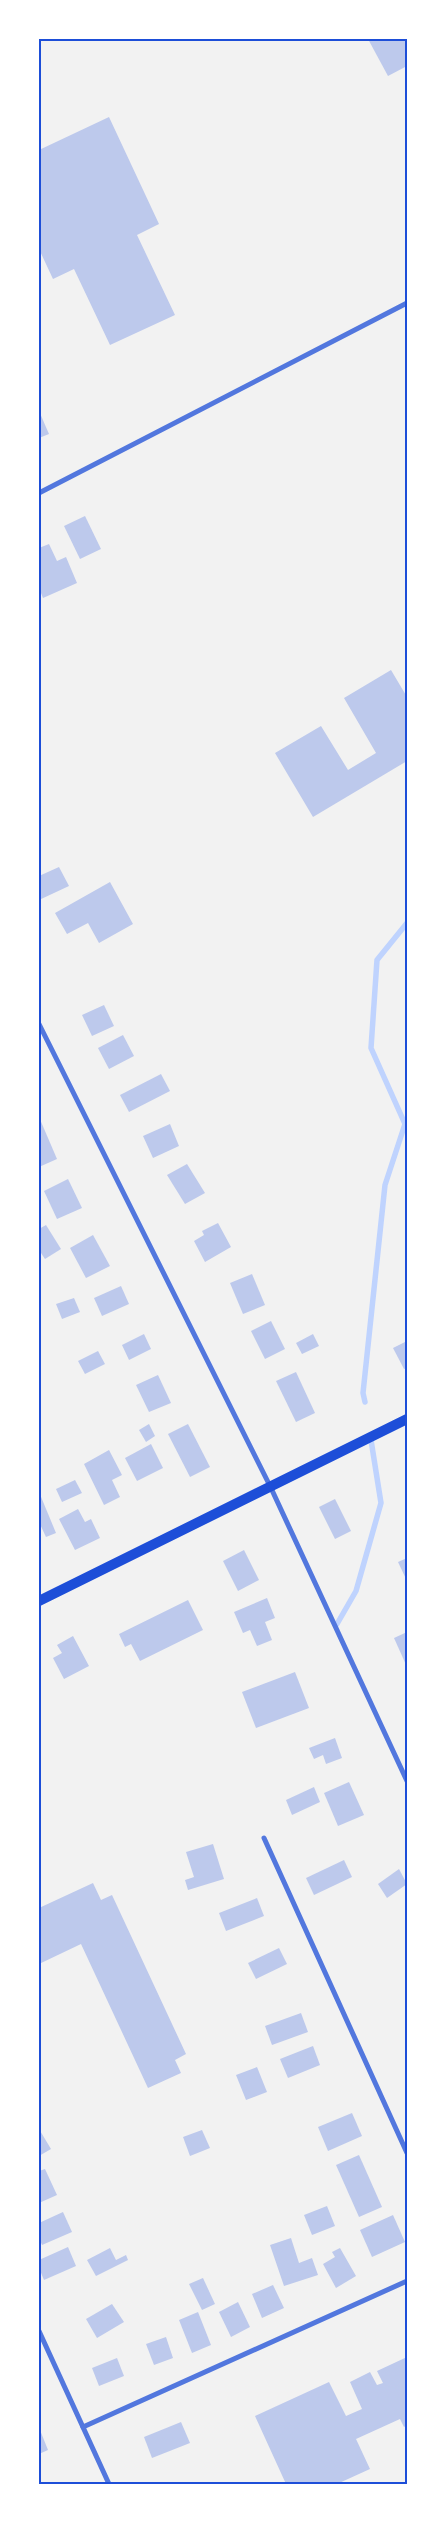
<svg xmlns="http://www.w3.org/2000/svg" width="446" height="2523" viewBox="0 0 446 2523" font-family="Cabin,sans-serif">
	<rect width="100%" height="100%" fill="#f2f2f2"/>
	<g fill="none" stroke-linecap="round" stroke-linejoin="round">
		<g stroke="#bfd3fe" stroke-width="5.5">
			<polyline points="365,1402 363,1393 385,1185 405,1124 371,1048 377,960 407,923"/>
			<polyline points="337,1624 356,1591 381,1503 371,1440"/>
		</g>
	</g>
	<g fill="#bdc9ec">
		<polygon points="368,39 407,39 407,66 388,76"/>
		<polygon points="109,117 159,224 137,235 175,315 110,345 74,269 53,279 39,249 39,150"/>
		<polygon points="39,411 49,434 39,438"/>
		<polygon points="85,516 101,549 80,559 64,526"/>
		<polygon points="49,544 57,561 66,557 77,583 43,598 39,588 39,548"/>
		<polygon points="391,670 407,697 407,761 313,817 275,753 321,726 348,770 376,753 344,698"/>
		<polygon points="59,867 69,886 39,900 39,876"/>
		<polygon points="110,882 133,924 99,943 88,923 67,934 55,913"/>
		<polygon points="104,1005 114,1026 92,1036 82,1015"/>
		<polygon points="123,1035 134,1056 109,1069 98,1048"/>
		<polygon points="161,1074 170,1091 129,1112 120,1095"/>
		<polygon points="39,1117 57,1159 39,1167"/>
		<polygon points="170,1124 179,1146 153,1158 143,1136"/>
		<polygon points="187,1164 205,1193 185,1204 167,1175"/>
		<polygon points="68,1179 82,1208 57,1219 44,1191"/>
		<polygon points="218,1223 231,1247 205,1262 194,1241 204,1235 202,1231"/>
		<polygon points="46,1225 61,1249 45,1259 39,1250 39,1229"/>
		<polygon points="93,1235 110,1266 86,1278 70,1248"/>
		<polygon points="252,1274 265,1305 243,1314 230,1283"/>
		<polygon points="121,1286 129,1304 102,1316 94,1298"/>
		<polygon points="74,1298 80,1312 62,1319 56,1304"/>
		<polygon points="271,1321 285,1349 265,1359 251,1331"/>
		<polygon points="144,1334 151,1349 129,1360 122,1345"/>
		<polygon points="313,1334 319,1346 302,1354 296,1343"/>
		<polygon points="407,1341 407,1368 404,1369 393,1348"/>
		<polygon points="98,1351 105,1364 85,1374 78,1361"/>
		<polygon points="296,1372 315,1413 296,1422 276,1381"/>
		<polygon points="158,1375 171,1403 149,1412 136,1385"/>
		<polygon points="149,1424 155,1436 146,1442 139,1430"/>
		<polygon points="188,1424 210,1467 190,1477 168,1434"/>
		<polygon points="151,1444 163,1468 137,1481 125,1458"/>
		<polygon points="109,1450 122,1475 112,1480 120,1497 104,1505 84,1464"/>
		<polygon points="75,1480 82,1493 62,1502 56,1489"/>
		<polygon points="39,1492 56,1533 46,1537 39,1522"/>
		<polygon points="335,1499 351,1531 335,1539 319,1507"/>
		<polygon points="78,1509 85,1522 91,1519 100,1538 75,1550 59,1519"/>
		<polygon points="244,1550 259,1580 238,1591 223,1561"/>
		<polygon points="407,1558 407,1581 398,1562"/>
		<polygon points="267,1598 275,1618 265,1622 272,1640 257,1646 250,1630 243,1633 234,1612"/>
		<polygon points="188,1600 203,1630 140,1661 131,1644 125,1647 119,1634"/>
		<polygon points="407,1632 407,1667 394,1638"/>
		<polygon points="73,1636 89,1666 64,1679 53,1658 62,1653 57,1645"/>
		<polygon points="295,1672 309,1708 256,1728 242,1692"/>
		<polygon points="335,1738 342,1758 326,1764 323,1755 314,1759 309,1748"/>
		<polygon points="349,1782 364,1815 338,1826 324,1793"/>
		<polygon points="314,1787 320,1802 292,1815 286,1800"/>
		<polygon points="213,1844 224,1879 188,1890 185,1880 194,1877 186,1852"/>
		<polygon points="344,1860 352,1877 314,1895 306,1878"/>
		<polygon points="399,1869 407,1884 387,1898 378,1884"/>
		<polygon points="93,1883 101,1900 112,1895 186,2054 175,2060 181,2073 148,2088 81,1944 39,1964 39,1908"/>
		<polygon points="257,1898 264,1916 226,1931 219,1913"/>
		<polygon points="279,1948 287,1964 256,1979 248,1963"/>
		<polygon points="301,2013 308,2032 272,2045 265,2026"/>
		<polygon points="313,2046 320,2065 288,2078 280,2059"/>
		<polygon points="257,2067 267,2092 246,2100 236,2075"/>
		<polygon points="352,2113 362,2136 328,2151 318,2127"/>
		<polygon points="39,2129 51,2149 39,2156"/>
		<polygon points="202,2130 210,2148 190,2156 183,2137"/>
		<polygon points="359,2155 382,2207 359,2217 336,2165"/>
		<polygon points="45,2169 57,2195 39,2203 39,2171"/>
		<polygon points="327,2206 335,2226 312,2235 304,2215"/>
		<polygon points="63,2212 72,2232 42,2245 39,2238 39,2223"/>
		<polygon points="393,2215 405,2242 372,2257 360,2230"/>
		<polygon points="291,2238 299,2263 312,2258 318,2275 284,2286 270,2245"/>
		<polygon points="68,2247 76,2266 44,2280 39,2268 39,2260"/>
		<polygon points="110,2248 116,2260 126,2255 128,2260 96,2276 87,2260"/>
		<polygon points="340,2248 356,2276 336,2288 323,2264 335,2257 332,2252"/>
		<polygon points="203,2278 215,2304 202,2310 189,2284"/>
		<polygon points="273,2285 284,2308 262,2318 252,2294"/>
		<polygon points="238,2302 250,2327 231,2337 219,2312"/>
		<polygon points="112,2304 124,2322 97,2338 86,2319"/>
		<polygon points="198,2312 211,2345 192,2353 179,2320"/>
		<polygon points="166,2337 173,2358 154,2365 146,2344"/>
		<polygon points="407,2357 407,2425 404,2427 400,2419 356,2439 370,2469 337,2484 286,2484 255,2416 329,2382 346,2416 362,2409 350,2382 370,2372 377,2385 383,2383 377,2371"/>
		<polygon points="117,2358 124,2376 99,2386 92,2368"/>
		<polygon points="181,2422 190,2443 152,2458 144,2437"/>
		<polygon points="40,2430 48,2450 39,2454 39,2431"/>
	</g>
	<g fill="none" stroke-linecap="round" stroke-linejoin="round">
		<g stroke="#5277de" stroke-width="5">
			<polyline points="39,493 407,303"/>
			<polyline points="39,1024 271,1488 407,1781"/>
			<polyline points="264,1838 407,2153"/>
			<polyline points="39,2331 109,2484"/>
			<polyline points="83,2427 407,2281"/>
		</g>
		<polyline stroke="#1d4ed8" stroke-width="10" points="39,1601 407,1419"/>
	</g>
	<rect width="446" height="2523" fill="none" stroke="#ffffff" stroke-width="80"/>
	<rect x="40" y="40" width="366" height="2443" fill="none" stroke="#1d4ed8" stroke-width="2"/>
</svg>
